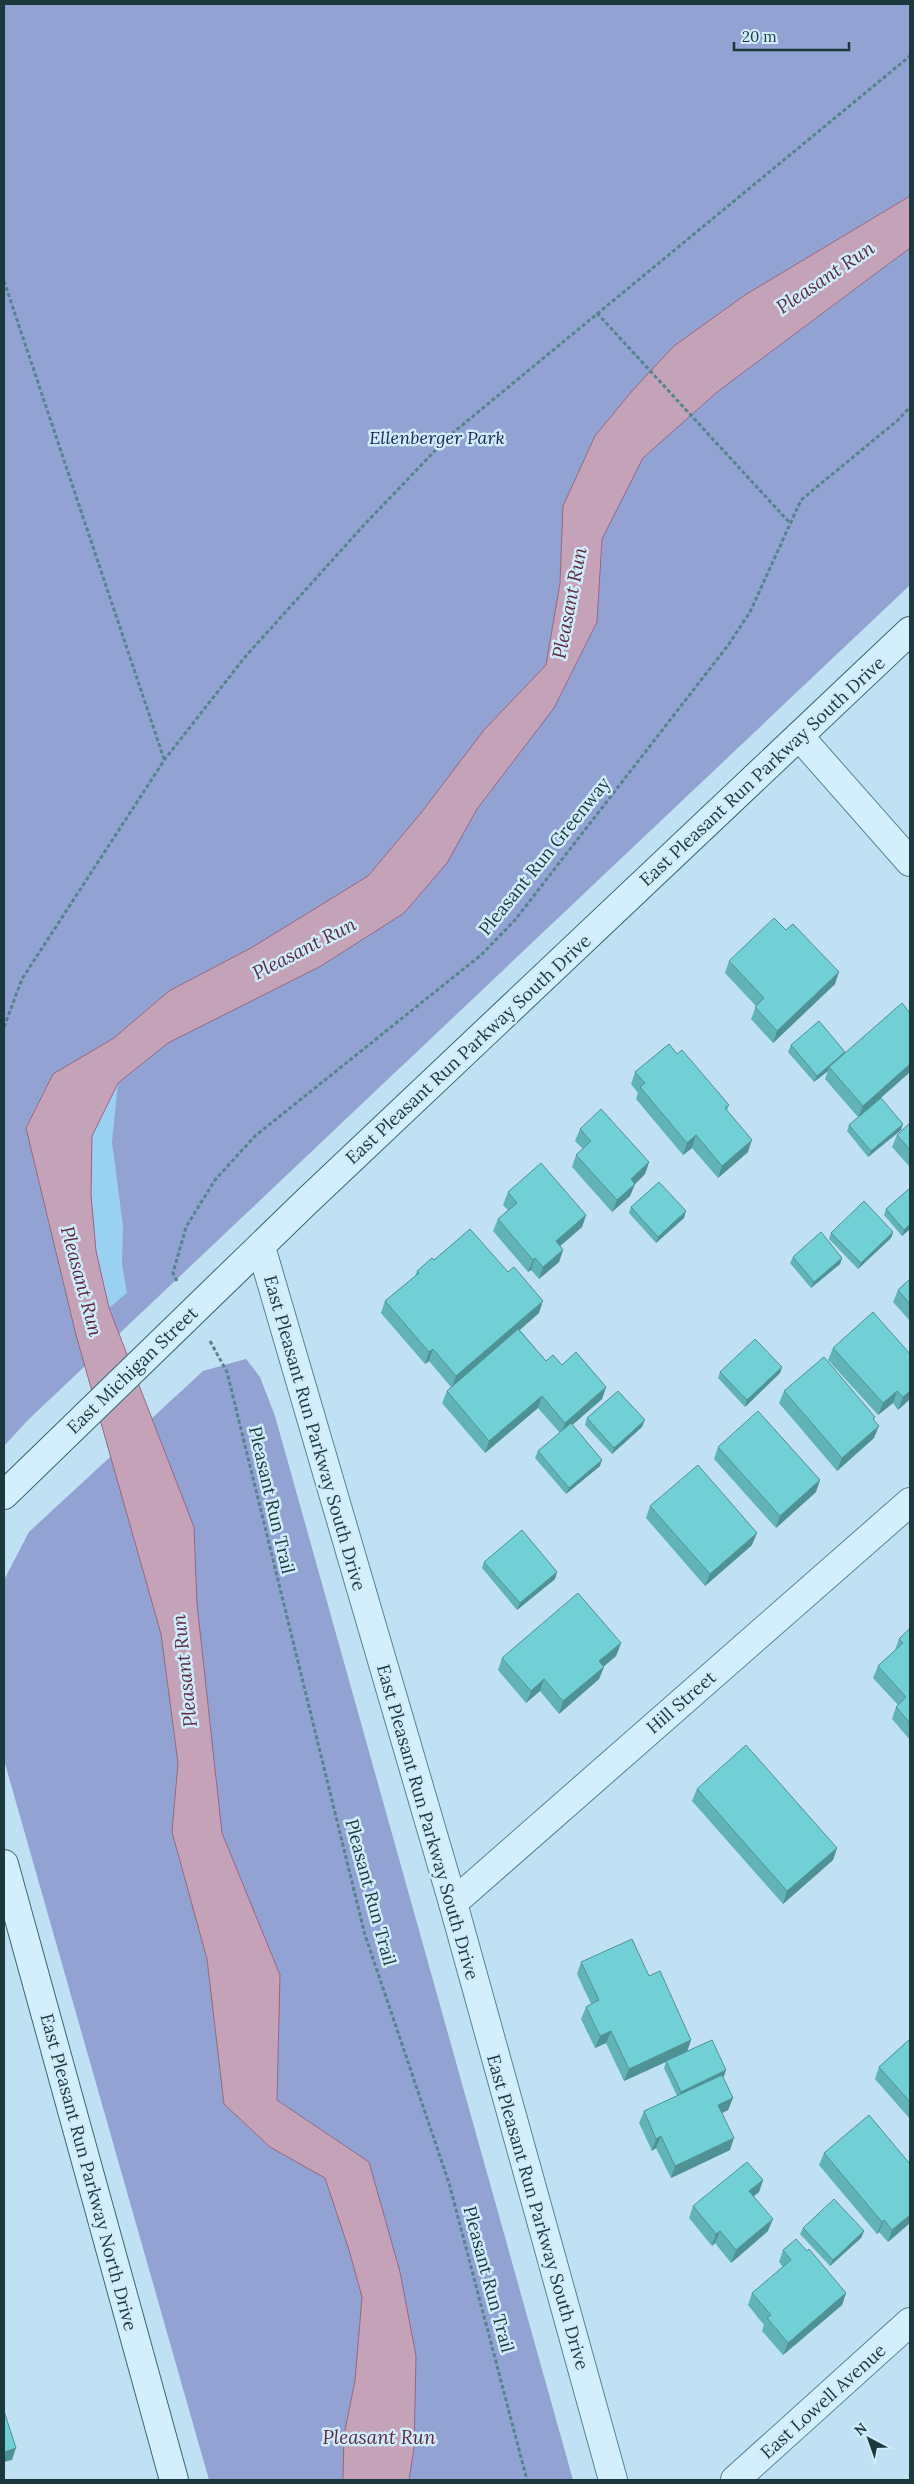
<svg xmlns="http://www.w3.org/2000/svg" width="914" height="2484" viewBox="0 0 914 2484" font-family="Lora,serif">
	<rect width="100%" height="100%" fill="#bfe1f3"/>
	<g fill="#92a2d2">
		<polygon points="4,4 910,4 910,585 28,1420 4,1446"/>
		<polygon points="246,1359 260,1377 275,1416 573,2480 209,2480 4,1760 4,1580 29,1532 203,1371"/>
	</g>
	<polygon fill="#99d1f2" points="118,1083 112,1142 123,1226 122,1264 127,1293 109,1308 96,1251 91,1195 92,1136"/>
	<polygon fill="#c4a3b9" stroke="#936983" points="910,196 910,248 717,392 643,458 602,539 597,622 554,708 477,809 447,863 404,913 321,966 168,1043 118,1083 92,1136 91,1195 96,1251 109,1308 194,1527 197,1604 222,1833 280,1975 277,2100 369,2162 400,2272 416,2356 414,2448 409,2480 343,2480 344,2435 355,2381 362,2297 349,2250 325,2178 270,2147 224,2104 207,1959 172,1832 178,1763 161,1634 76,1335 26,1128 53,1074 114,1038 169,991 251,948 368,876 421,813 484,730 546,665 560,583 563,506 595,436 632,391 674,346 745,295"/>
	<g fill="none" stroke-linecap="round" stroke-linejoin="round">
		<defs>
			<g id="street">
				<polyline points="799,736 910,862"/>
				<polyline points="261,1247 453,1903 613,2480"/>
				<polyline points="453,1903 910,1502"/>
				<polyline points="735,2480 910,2322"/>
			</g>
			<g id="secondary">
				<polyline points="4,1495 305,1203 910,631"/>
				<polyline points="4,1864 174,2480"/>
			</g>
		</defs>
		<use href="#street" stroke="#55848e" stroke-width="30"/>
		<use href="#secondary" stroke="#39686f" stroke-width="30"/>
		<g stroke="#55848e" stroke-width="3" stroke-dasharray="4 2.5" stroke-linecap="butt">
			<polyline points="4,281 164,759"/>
			<polyline points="597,313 789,522"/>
			<polyline points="4,1027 22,979 165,759 245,657 364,525 449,436 910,56"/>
			<polyline points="177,1281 173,1273 186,1227 215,1180 255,1136 481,955 515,920 729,644 750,612 801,500 898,420 910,407"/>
			<polyline points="210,1341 227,1372 365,1935 449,2183 527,2480"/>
		</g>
		<use href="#street" stroke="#d4effc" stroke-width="28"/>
		<use href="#secondary" stroke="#d4effc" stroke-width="28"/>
	</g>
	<g fill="#61b3b7">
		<polygon points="729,961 835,984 773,1043 751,1019 756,1006 725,973"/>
		<polygon points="910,1013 910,1072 876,1102 901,1130 868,1157 847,1131 849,1125 858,1117 825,1079 828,1071 814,1082 788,1052 791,1045 845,1053"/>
		<polygon points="677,1054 729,1105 727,1110 748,1152 718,1178 692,1148 683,1155 636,1099 638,1093 631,1084 635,1072"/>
		<polygon points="910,1123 910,1165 909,1166 892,1147 897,1135"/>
		<polygon points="580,1129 649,1162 645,1174 635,1184 630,1196 612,1212 572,1167 576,1155 583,1149 575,1141"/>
		<polygon points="910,1188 910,1229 902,1236 884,1215 886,1209"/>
		<polygon points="508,1192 586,1215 582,1227 560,1246 563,1250 559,1262 539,1279 531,1270 528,1272 493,1231 498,1219 508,1210 503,1205"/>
		<polygon points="631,1207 684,1218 656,1243 629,1213"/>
		<polygon points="893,1232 891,1238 858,1269 829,1239 831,1233"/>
		<polygon points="793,1257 842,1258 840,1264 811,1288 790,1263"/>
		<polygon points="434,1260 539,1313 520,1330 546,1361 562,1365 606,1387 602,1399 572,1425 600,1466 566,1494 535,1458 538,1451 560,1433 538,1408 485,1453 442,1403 447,1391 451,1387 429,1361 425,1364 381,1313 385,1301 415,1276 417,1271"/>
		<polygon points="910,1279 910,1321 893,1302 898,1290"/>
		<polygon points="833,1348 910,1399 898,1410 893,1403 878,1415 828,1360"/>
		<polygon points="782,1367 780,1373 745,1407 718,1378 720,1372"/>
		<polygon points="784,1391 875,1417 874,1420 874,1438 837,1471 779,1403"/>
		<polygon points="587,1418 642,1427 612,1454 585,1425"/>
		<polygon points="718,1447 820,1480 816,1492 776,1528 714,1459"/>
		<polygon points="650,1506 752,1545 705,1586 646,1518"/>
		<polygon points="484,1562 557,1572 555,1579 517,1610 482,1568"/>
		<polygon points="910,1628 910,1740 892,1719 896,1707 898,1705 873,1678 878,1666 895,1650 899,1639"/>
		<polygon points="621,1643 616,1656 604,1666 599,1679 559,1714 540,1691 526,1703 498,1670 502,1658"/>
		<polygon points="697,1789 837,1848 833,1860 783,1904 692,1801"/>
		<polygon points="581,1962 649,1976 691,2040 687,2051 726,2070 724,2076 723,2077 733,2098 728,2110 722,2113 730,2150 671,2178 656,2148 652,2151 639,2123 644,2111 677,2096 664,2068 666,2062 624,2081 606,2043 595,2048 581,2019 586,2007 591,2004 577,1974"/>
		<polygon points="910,2039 910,2119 875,2079 879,2067"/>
		<polygon points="824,2153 910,2223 888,2242 879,2232 877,2234 819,2165"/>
		<polygon points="763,2180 759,2192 754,2196 768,2231 731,2263 715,2243 712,2246 689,2218 693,2206"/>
		<polygon points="803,2228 864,2231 861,2238 830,2266 800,2234"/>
		<polygon points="783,2250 807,2251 846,2293 842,2305 783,2355 762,2331 764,2325 748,2305 752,2293 783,2267 779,2262"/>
	</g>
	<g fill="#4f9295">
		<polygon points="839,972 835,984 773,1043 777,1031"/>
		<polygon points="845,1052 843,1058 829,1067 828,1071 814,1082 817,1076"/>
		<polygon points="910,1064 910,1072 858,1118 863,1106"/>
		<polygon points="903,1124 901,1130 868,1157 871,1151"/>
		<polygon points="696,1135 692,1148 683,1155 687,1143"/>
		<polygon points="752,1140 748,1152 718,1178 722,1166"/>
		<polygon points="649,1162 645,1174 635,1184 630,1196 612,1212 617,1200 631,1179"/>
		<polygon points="686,1211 684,1218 656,1243 658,1237"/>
		<polygon points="586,1215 582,1227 551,1254 556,1241"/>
		<polygon points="910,1224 910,1229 902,1236 904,1230"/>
		<polygon points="893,1232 891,1238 858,1269 861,1263"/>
		<polygon points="563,1250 559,1262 539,1279 543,1267"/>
		<polygon points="535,1258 531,1270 528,1272 533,1260"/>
		<polygon points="842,1258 840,1264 811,1288 814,1282"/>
		<polygon points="543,1301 539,1313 452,1388 456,1376"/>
		<polygon points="433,1349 429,1361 425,1364 429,1352"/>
		<polygon points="782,1367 780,1373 745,1407 747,1400"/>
		<polygon points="606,1387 602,1399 561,1435 565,1423"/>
		<polygon points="897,1391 893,1403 878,1415 883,1403"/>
		<polygon points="910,1391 910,1399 898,1410 903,1397"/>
		<polygon points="542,1396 538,1408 485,1453 489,1441"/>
		<polygon points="645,1420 642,1427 612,1454 614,1448"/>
		<polygon points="879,1426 874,1438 837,1471 842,1458"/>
		<polygon points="602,1460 600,1466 566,1494 569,1488"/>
		<polygon points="820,1480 816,1492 776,1528 780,1516"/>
		<polygon points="757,1533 752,1545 705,1586 710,1574"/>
		<polygon points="557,1572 555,1579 517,1610 520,1603"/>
		<polygon points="621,1643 616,1656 595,1674 599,1661"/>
		<polygon points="604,1667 599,1679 559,1714 563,1701"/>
		<polygon points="544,1679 540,1691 526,1703 531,1691"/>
		<polygon points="837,1848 833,1860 783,1904 787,1891"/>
		<polygon points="611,2031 606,2043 595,2048 600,2036"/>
		<polygon points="691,2040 687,2052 624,2081 629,2069"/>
		<polygon points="726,2070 724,2076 678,2098 681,2092"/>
		<polygon points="733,2098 728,2110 714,2117 718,2105"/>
		<polygon points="661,2136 656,2148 652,2151 656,2139"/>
		<polygon points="734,2138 730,2150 671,2178 675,2166"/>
		<polygon points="763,2180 759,2192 745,2203 749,2191"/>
		<polygon points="910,2215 910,2223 888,2242 892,2230"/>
		<polygon points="773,2219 768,2231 731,2263 736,2250"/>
		<polygon points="884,2220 879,2232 877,2234 882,2222"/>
		<polygon points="720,2231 715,2243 712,2246 716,2234"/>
		<polygon points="864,2231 861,2238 830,2266 833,2260"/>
		<polygon points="846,2293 842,2305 783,2355 788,2343"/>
		<polygon points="16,2448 12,2460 4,2462 4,2452"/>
	</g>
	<g fill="#71d0d5" stroke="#4f9295">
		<polygon points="774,918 786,930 793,924 839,972 777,1031 755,1007 764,998 729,961"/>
		<polygon points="902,1003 910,1013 910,1064 863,1106 829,1067"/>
		<polygon points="819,1021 845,1052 817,1076 791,1045"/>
		<polygon points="669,1044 677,1054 682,1050 729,1105 725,1108 752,1140 722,1166 696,1135 687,1143 640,1087 645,1083 635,1072"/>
		<polygon points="881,1098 903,1124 871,1151 849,1125"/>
		<polygon points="601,1109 649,1162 631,1179 635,1184 617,1200 576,1155 591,1141 580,1129"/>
		<polygon points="910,1123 910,1150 897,1135"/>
		<polygon points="541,1163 586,1215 556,1241 563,1250 543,1267 535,1258 533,1260 498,1219 517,1203 508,1192"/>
		<polygon points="659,1182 686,1211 658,1237 631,1207"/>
		<polygon points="910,1188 910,1224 904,1230 886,1209"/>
		<polygon points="864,1201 893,1232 861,1263 831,1233"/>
		<polygon points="470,1229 508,1272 514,1267 543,1301 456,1376 433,1349 429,1352 385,1301 419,1273 417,1271 432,1258 434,1260"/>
		<polygon points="821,1232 842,1258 814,1282 793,1257"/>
		<polygon points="910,1279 910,1304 898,1290"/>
		<polygon points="873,1312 910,1354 910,1391 903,1397 897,1391 883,1403 833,1348"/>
		<polygon points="518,1329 546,1361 553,1355 562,1365 576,1352 606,1387 565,1423 542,1396 489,1441 447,1391"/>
		<polygon points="755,1339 782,1367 747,1400 720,1372"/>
		<polygon points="824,1357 875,1417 873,1419 879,1426 842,1458 784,1391"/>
		<polygon points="618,1391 645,1420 614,1448 587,1418"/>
		<polygon points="758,1411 820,1480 780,1516 718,1447"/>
		<polygon points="571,1423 602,1460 569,1488 538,1451"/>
		<polygon points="698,1465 757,1533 710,1574 650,1506"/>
		<polygon points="522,1530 557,1572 520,1603 484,1562"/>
		<polygon points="578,1593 621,1643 599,1661 604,1667 563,1701 544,1679 531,1691 502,1658"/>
		<polygon points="910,1628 910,1723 896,1707 906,1697 878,1666 903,1643 899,1639"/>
		<polygon points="746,1745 837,1848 787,1891 697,1789"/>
		<polygon points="632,1939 649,1976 660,1971 691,2040 629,2069 611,2031 600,2036 586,2007 599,2000 581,1962"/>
		<polygon points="910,2039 910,2102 879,2067"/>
		<polygon points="712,2040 726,2070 681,2092 666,2061"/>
		<polygon points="722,2075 733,2098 718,2105 734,2138 675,2166 661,2136 656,2139 644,2111"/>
		<polygon points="869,2115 910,2164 910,2215 892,2230 884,2220 882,2222 824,2153"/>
		<polygon points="747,2162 763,2180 749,2191 773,2219 736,2250 720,2231 716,2234 693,2206"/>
		<polygon points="834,2199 864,2231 833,2260 803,2228"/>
		<polygon points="796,2239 807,2251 809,2249 846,2293 788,2343 767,2318 771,2315 752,2293 791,2260 783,2250"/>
		<polygon points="4,2411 16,2448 4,2452"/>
	</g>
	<g text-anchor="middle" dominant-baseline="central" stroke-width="5" stroke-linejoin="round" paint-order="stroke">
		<g font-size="18" font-style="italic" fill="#20265a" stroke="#d0ebf9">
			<text x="437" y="437">Ellenberger Park</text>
		</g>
		<g font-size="18" fill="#1b383c" stroke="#d0ebf9">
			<text transform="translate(762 771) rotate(-43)">East Pleasant Run Parkway South Drive</text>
			<text transform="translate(544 856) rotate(-51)">Pleasant Run Greenway</text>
			<text transform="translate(468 1049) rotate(-43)">East Pleasant Run Parkway South Drive</text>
			<text transform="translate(132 1370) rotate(-44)">East Michigan Street</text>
			<text transform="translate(315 1433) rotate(74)">East Pleasant Run Parkway South Drive</text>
			<text transform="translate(272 1500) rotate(77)">Pleasant Run Trail</text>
			<text transform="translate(681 1702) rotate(-41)">Hill Street</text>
			<text transform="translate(428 1822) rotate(74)">East Pleasant Run Parkway South Drive</text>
			<text transform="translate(371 1892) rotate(75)">Pleasant Run Trail</text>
			<text transform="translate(89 2172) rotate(75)">East Pleasant Run Parkway North Drive</text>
			<text transform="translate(538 2212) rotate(74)">East Pleasant Run Parkway South Drive</text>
			<text transform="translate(489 2279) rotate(75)">Pleasant Run Trail</text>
			<text transform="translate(823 2401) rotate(-42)">East Lowell Avenue</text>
		</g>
		<g font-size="19" font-style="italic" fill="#5d293f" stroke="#d0ebf9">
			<text transform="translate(825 277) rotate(-34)">Pleasant Run</text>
			<text transform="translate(569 603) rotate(-79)">Pleasant Run</text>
			<text transform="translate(304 948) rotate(-27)">Pleasant Run</text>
			<text transform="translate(82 1281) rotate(75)">Pleasant Run</text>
			<text transform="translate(184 1671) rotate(-96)">Pleasant Run</text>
			<text x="379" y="2437">Pleasant Run</text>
		</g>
	</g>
	<rect width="914" height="2484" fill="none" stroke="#1b383c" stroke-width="10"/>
	<g transform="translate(869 2439) rotate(319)" stroke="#d0ebf9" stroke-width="4" paint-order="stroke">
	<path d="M0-4L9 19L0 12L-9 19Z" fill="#1b383c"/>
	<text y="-8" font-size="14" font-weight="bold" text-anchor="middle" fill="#1b383c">N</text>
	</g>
	<path d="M734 42v8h115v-8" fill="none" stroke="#1b383c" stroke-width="2.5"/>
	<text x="742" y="42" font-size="15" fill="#1b383c" stroke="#d0ebf9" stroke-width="4" paint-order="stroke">20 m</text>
</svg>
